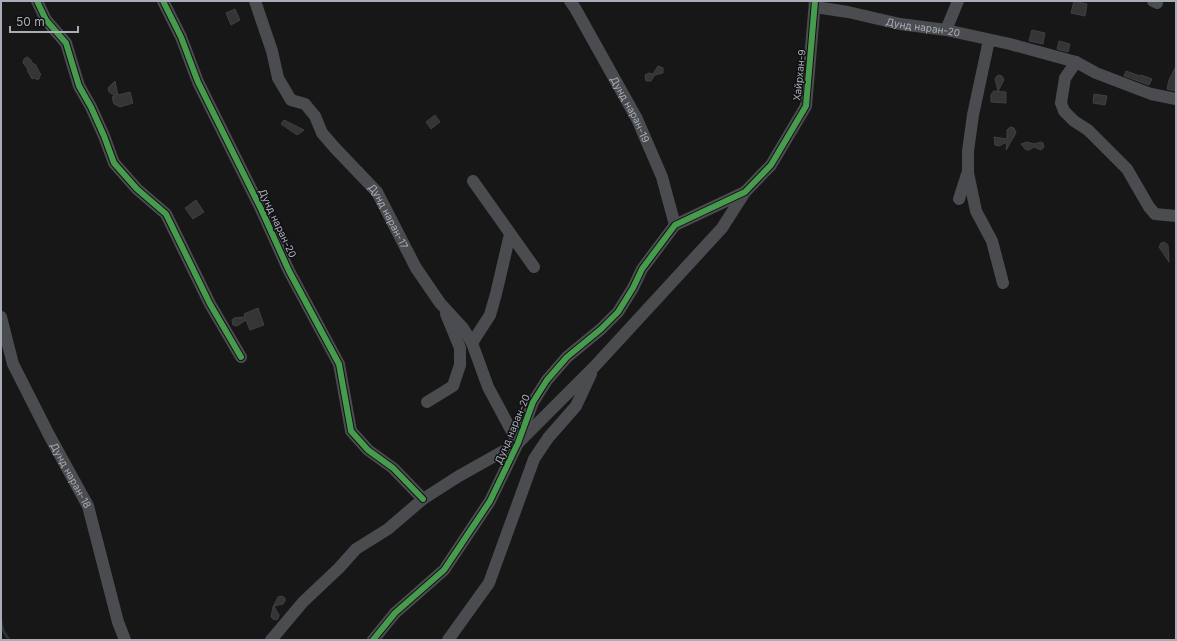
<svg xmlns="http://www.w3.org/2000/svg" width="1177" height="641" viewBox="0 0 1177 641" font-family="Inter,sans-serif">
	<rect width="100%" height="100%" fill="#171717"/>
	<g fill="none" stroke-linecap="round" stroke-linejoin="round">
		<polyline stroke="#2a3239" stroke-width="2.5" points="1,621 3,630 9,640"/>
	</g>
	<g fill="#353536" stroke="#3f4043">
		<polygon points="1074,1 1087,4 1085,16 1071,13"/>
		<polygon points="235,9 240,20 231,25 226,13"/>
		<polygon points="1032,30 1045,33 1043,44 1029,41"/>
		<polygon points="1059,41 1070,44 1068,52 1057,49"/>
		<polygon points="27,57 30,59 33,64 35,64 41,75 39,76 40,78 37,80 35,78 32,79 27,70 28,69 23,63 24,59"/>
		<polygon points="658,66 663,68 663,73 655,75 651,81 646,81 645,75 649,73 653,74"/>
		<polygon points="1176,66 1176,91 1167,89 1169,80"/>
		<polygon points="1126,71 1140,76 1141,75 1152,79 1149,85 1124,76"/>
		<polygon points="999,75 1002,76 1004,80 998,91 995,79 997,76"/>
		<polygon points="115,81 118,95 130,92 133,103 120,107 114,104 112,97 115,96 109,92 108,88"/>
		<polygon points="993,91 1006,92 1006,103 991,102 991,94 993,94"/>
		<polygon points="1094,94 1107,96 1105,105 1093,103"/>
		<polygon points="435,115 440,122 431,129 426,122"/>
		<polygon points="284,120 304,130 297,135 281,124"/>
		<polygon points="1010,127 1014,128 1016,133 1006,150 1007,142 999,146 995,145 994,137 1007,139 1007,130"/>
		<polygon points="1027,142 1034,144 1041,142 1043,143 1044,147 1041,150 1034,147 1029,150 1026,150 1021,144"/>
		<polygon points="196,200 204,212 193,219 185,208"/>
		<polygon points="1164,242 1168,245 1169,262 1159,247 1161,243"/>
		<polygon points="258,308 264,325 250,330 246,320 237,326 233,325 232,320 234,318 245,317 244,314"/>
		<polygon points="282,596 285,598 285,601 283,604 274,606 279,615 278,619 274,620 271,617 273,607 278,597"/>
	</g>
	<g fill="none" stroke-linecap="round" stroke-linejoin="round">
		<g stroke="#4b4c50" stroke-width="12">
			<polyline points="37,1 46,20 66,43 79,86 91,107 104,136 114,163 137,189 166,214 210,304 241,357"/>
			<polyline points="163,1 181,37 198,82 261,209 289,271 339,364 351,431 368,450 393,468 423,499"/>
			<path id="s1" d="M255,1L272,51L278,78L291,100L305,104L315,116L322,133L335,148L377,192L416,268L440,303L463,328L472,343L488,387L518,443"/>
			<path id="s2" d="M570,1L575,8L637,119L662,177L675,225"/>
			<polyline points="1153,1 1157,3"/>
			<path id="s3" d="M815,7L848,12L900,24L946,30L1010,44L1076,62L1096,73L1151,94L1176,99"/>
			<polyline points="946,30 958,1"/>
			<polyline points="989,40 973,115 968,151 968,173 976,211 992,241 1003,283"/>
			<polyline points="1076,62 1065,78 1061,103 1064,111 1074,121 1088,130 1127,169 1149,207 1155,214 1176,216"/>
			<polyline points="473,181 534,267"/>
			<polyline points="959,199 967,174"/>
			<path id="s4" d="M1,317L13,364L49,435L88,506L118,622L125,640"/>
			<polyline points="472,343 490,315 496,294 510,234"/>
			<polyline points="427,402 453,386 460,365 460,348 446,314"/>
			<polyline points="271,640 303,602 339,568 356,549 388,529 423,499 459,476 518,443 595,366 722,228 745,192"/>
			<polyline points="373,640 395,613 444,570 490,501 518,443 533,402 547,380 567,357 601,329 618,312 633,288 642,269 675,225 745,192 771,165 806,106 815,1"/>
			<polyline points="448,640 489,583 534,459 548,438 576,406 591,374"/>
		</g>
		<defs>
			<g id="cycleway">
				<polyline points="37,1 46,20 66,43 79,86 91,107 104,136 114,163 137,189 166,214 210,304 241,357"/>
				<polyline points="163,1 181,37 198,82 261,209 289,271 339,364 351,431 368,450 393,468 423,499"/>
				<polyline points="373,640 395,613 444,570 490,501 518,443 533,402 547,380 567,357 601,329 618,312 633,288 642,269 675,225 745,192 771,165 806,106 815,1"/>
			</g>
		</defs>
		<use href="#cycleway" stroke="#111113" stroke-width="8"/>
		<use href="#cycleway" stroke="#469c4c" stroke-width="6"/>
	</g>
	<g text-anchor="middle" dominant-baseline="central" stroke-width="3" stroke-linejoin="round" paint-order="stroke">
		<g font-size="10" fill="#a8adb8" stroke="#111113">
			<text stroke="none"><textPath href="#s3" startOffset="110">Дунд наран-20</textPath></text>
			<text transform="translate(799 75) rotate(-84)">Хайрхан-9</text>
			<text stroke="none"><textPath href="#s2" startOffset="124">Дунд наран-19</textPath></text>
			<text stroke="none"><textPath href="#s1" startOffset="262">Дунд наран-17</textPath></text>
			<text transform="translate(278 223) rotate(65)">Дунд наран-20</text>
			<text transform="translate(512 429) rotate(-67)">Дунд наран-20</text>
			<text stroke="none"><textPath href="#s4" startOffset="174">Дунд наран-18</textPath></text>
		</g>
	</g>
	<rect width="1177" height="641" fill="none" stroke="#a8adb8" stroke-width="4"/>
	<path d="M10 26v6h68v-6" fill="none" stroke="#a8adb8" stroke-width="2"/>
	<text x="16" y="26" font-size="12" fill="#a8adb8" stroke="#111113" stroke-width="3" paint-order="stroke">50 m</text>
</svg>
